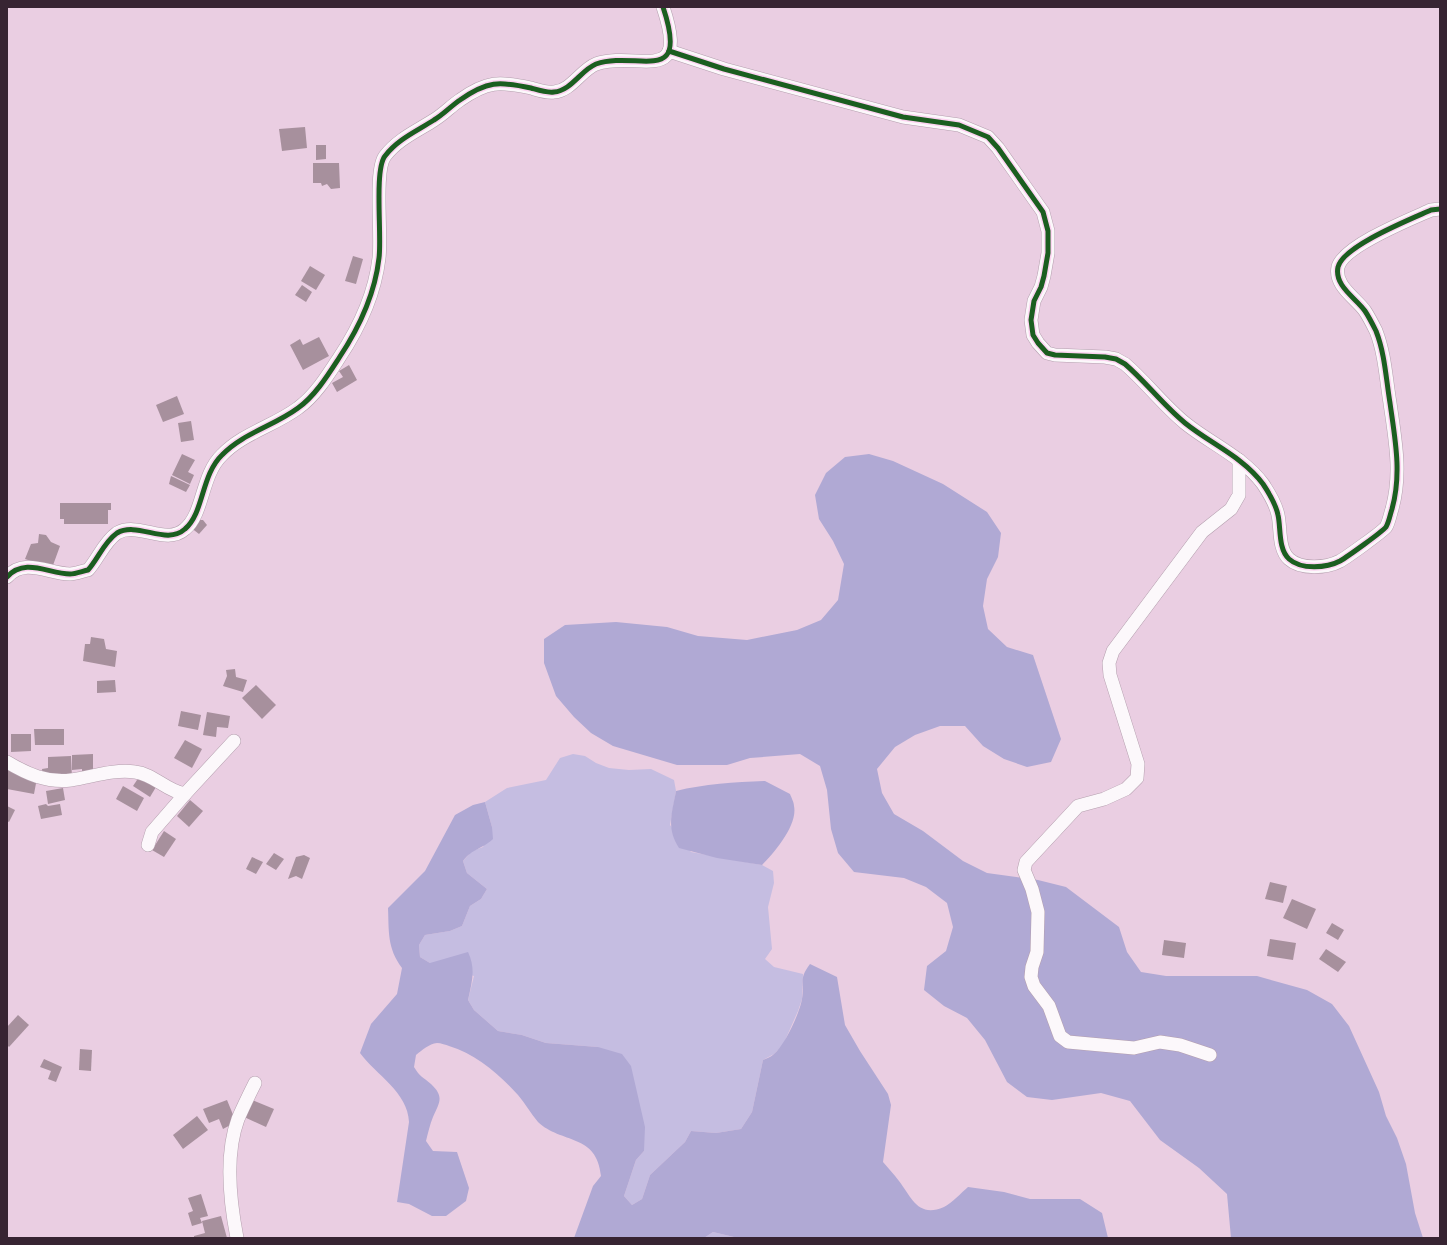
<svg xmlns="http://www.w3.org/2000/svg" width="1447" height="1245" viewBox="0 0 1447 1245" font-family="Barlow,sans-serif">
	<rect width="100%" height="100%" fill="#eacee2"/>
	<g fill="#c5bde1">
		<polygon points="573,754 585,756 596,763 609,768 629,770 651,769 674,780 676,791 670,825 691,852 762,865 773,871 774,883 768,907 772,949 765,959 774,967 803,974 802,999 798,1011 783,1045 774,1054 763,1060 752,1112 741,1129 716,1133 691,1131 685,1142 650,1175 642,1199 632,1205 624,1196 636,1160 644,1151 598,1047 546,1043 522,1035 498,1031 474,1010 468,1000 474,976 430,963 420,957 419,945 425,935 450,931 462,926 470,906 481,899 487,889 467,873 463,861 472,851 483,847 492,827 485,802 507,788 546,780 560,758"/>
		<polygon points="713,1232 738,1238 704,1238"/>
	</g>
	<g fill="#b0a9d4">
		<polygon points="869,454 893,461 943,484 987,512 1001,533 998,557 987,579 983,606 988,629 1007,647 1033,655 1061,739 1051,762 1027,767 1004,759 983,746 965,726 940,726 915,735 895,747 877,769 882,793 894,814 923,831 963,861 987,873 1038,880 1066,887 1119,927 1127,952 1141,972 1166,976 1257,976 1307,990 1332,1004 1349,1026 1379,1092 1386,1116 1397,1138 1406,1164 1415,1213 1423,1238 1231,1238 1227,1194 1199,1168 1160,1140 1130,1101 1101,1093 1052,1100 1027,1097 1007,1082 985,1040 967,1018 944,1006 924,990 927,966 946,951 953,927 947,903 926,887 904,878 854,872 838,853 831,829 827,790 820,766 800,754 750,758 727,765 677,765 613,746 591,733 574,717 556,696 544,663 544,639 565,625 616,622 667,627 698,636 747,640 797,630 821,620 838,600 844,564 833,541 819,519 815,495 826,473 845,457"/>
		<path d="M765,781L790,794C791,797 794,802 794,806C798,825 774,853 762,865L717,858L679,848C666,828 672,813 676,791C704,784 736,782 765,781Z"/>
		<path d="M485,802L492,827L493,839C481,850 473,848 463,861L467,873L487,889L481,899L470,906L462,926L450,931L425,935L419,945L420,957L430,963L468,952C476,969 472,982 468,1000L474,1010L498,1031L522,1035L546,1043L598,1047L622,1054L631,1066L645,1127L644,1151L636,1160L624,1196L632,1205L642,1199L650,1175L685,1142L691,1131L716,1133L741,1129L752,1112L763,1060C767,1058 771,1057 774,1054C785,1045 800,1012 802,999C805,981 798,980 810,964L837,977L845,1025L860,1051L888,1094L891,1105L883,1162C888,1168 894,1174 899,1181C912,1198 918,1218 944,1207C952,1203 961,1193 968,1187L1004,1192L1030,1199H1080L1102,1213L1108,1238H738L713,1232L704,1238H574L593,1186L601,1176C597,1133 561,1144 538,1122C531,1114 525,1103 518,1095C499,1074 476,1054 449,1046C446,1045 441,1043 437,1043C429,1044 422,1050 416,1055L414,1067C420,1077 423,1077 431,1084C445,1097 439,1103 433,1117C430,1124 428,1133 426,1141L433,1151L457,1152L469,1188L466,1201L446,1216H432L409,1204L397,1202L409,1122C408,1092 376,1075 360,1053L371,1024L397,994L402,968C387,948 389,931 388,908L425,871L455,815L473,805Z"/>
	</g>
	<g fill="#a7909d">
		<polygon points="305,127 307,148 282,151 279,129"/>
		<polygon points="316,145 326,145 326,159 316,160"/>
		<polygon points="313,163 339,163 340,188 331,189 327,184 322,186 321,183 313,183"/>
		<polygon points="353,256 363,259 356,284 345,281"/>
		<polygon points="310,266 325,275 316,290 301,281"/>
		<polygon points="302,285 312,292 306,302 295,295"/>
		<polygon points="319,337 329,356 303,370 290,345 300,339 303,345"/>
		<polygon points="349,365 357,380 337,392 332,383 343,377 339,371"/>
		<polygon points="177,396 184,414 163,422 156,405"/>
		<polygon points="191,421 194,440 181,442 178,423"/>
		<polygon points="182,454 195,460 188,472 194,475 190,484 172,475"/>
		<polygon points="171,476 190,485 186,492 169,484"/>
		<polygon points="60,503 111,503 111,510 108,510 108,524 64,524 64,519 60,519"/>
		<polygon points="198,520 203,520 207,525 199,534 190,527"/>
		<polygon points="39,534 46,535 51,542 60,546 52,568 25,559 31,544 38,543"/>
		<polygon points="91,637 104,639 106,649 117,651 115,667 83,661 85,644 90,644"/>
		<polygon points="235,669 236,677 247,680 243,692 223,686 227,676 226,670"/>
		<polygon points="115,680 116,692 97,693 97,681"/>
		<polygon points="256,685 276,705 262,719 242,698"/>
		<polygon points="181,711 201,715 198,730 178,726"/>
		<polygon points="207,712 230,716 228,728 217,727 216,737 203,735"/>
		<polygon points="34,729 64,729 64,745 35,745"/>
		<polygon points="11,734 31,734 31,751 11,752"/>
		<polygon points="185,740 202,749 192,768 174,758"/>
		<polygon points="93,754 93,773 82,774 82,769 72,770 72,755"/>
		<polygon points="71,756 72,778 43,778 42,769 48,768 48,757"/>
		<polygon points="9,770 38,773 34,794 7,789 7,771"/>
		<polygon points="139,777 156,787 150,797 133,786"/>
		<polygon points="123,786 144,798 137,811 116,799"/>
		<polygon points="63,788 65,800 48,804 46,791"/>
		<polygon points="190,800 203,811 189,827 177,816"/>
		<polygon points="46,804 48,806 60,804 62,815 41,819 38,806"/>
		<polygon points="7,806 15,810 9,822 7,821"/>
		<polygon points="164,831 176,839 164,857 152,850"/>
		<polygon points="274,853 284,859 276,870 266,864"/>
		<polygon points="304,855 310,858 302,879 296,876 288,879 296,857"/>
		<polygon points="252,857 263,862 256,874 246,869"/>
		<polygon points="1270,882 1287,886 1283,903 1265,899"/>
		<polygon points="1292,899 1316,909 1307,929 1283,918"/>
		<polygon points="1332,923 1344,930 1338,940 1326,933"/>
		<polygon points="1270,939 1296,943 1293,960 1267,956"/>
		<polygon points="1164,940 1186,943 1184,958 1162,955"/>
		<polygon points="1326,949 1346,962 1338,972 1319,959"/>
		<polygon points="18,1015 29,1025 9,1047 7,1045 7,1027"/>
		<polygon points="80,1049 92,1050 91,1071 79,1070"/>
		<polygon points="44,1059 62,1067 56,1082 48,1079 51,1071 40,1067"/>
		<polygon points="250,1099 274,1109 266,1127 242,1116"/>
		<polygon points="227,1100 236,1122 223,1129 219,1119 209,1123 203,1109"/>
		<polygon points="197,1116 208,1130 183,1149 173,1135"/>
		<polygon points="201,1194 208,1216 200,1218 202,1223 192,1226 188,1213 193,1211 188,1198"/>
		<polygon points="221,1216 227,1238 194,1238 194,1236 205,1233 202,1221"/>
	</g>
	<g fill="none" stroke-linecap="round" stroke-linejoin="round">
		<defs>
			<g id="minor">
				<path d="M669,51L724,69L903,117L959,125L988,137L998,148L1043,212L1048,231V253L1044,276L1041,287L1034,301L1031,320L1033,335L1038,343L1047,353L1055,355L1105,357L1116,359L1125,364C1146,382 1163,405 1185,423C1211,444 1243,457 1263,484C1269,493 1276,505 1278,515C1281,528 1278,549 1289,559C1301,570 1327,568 1340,561C1347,557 1382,532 1386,527C1389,522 1390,515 1392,509C1402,473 1395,439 1390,403C1386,379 1385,354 1376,331C1373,325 1369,317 1365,311C1356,298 1334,286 1338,267C1343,246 1411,219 1431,210L1440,209"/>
				<path d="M7,577C25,557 49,574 70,574C75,574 83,571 88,570C98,559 104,542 117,533C138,521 166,546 185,529C204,513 201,475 222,455C243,433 274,426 298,408C315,396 328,375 339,358C359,328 375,293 379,258C382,236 374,170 385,156C398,139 417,131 434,120C444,114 451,106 460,100C487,81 499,81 531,88C538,90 546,93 554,92C571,91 581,70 596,64C638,50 690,88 663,7"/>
				<path d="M7,762C27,774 47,783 71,780C92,777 113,769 135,772C154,774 166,791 185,794L234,741"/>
				<polyline points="148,845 152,832 185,794"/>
				<polyline points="1210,1055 1180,1045 1160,1042 1134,1048 1068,1042 1060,1036 1049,1006 1034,986 1031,977 1032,967 1037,952 1038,912 1032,889 1024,870 1026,862 1078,806 1104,799 1126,789 1137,778 1138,764 1110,675 1109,663 1113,651 1202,532 1231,509 1239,495 1239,460"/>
				<path d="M237,1238C230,1202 225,1154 238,1119C243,1107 249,1095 255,1083"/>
			</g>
		</defs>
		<use href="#minor" stroke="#b49fae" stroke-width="14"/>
		<use href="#minor" stroke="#fcf8fb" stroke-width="13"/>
		<defs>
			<g id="cycleway">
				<path d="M669,51L724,69L903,117L959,125L988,137L998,148L1043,212L1048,231V253L1044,276L1041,287L1034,301L1031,320L1033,335L1038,343L1047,353L1055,355L1105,357L1116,359L1125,364C1146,382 1163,405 1185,423C1211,444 1243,457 1263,484C1269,493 1276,505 1278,515C1281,528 1278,549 1289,559C1301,570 1327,568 1340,561C1347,557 1382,532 1386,527C1389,522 1390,515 1392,509C1402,473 1395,439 1390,403C1386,379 1385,354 1376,331C1373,325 1369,317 1365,311C1356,298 1334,286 1338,267C1343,246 1411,219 1431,210L1440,209"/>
				<path d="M7,577C25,557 49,574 70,574C75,574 83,571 88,570C98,559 104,542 117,533C138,521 166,546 185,529C204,513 201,475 222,455C243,433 274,426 298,408C315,396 328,375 339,358C359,328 375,293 379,258C382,236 374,170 385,156C398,139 417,131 434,120C444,114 451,106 460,100C487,81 499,81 531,88C538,90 546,93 554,92C571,91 581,70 596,64C638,50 690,88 663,7"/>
			</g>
		</defs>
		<use href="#cycleway" stroke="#fdd3f1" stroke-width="8"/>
		<use href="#cycleway" stroke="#1b5e20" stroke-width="5"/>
	</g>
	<rect width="1447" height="1245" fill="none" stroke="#372432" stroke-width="16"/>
</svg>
